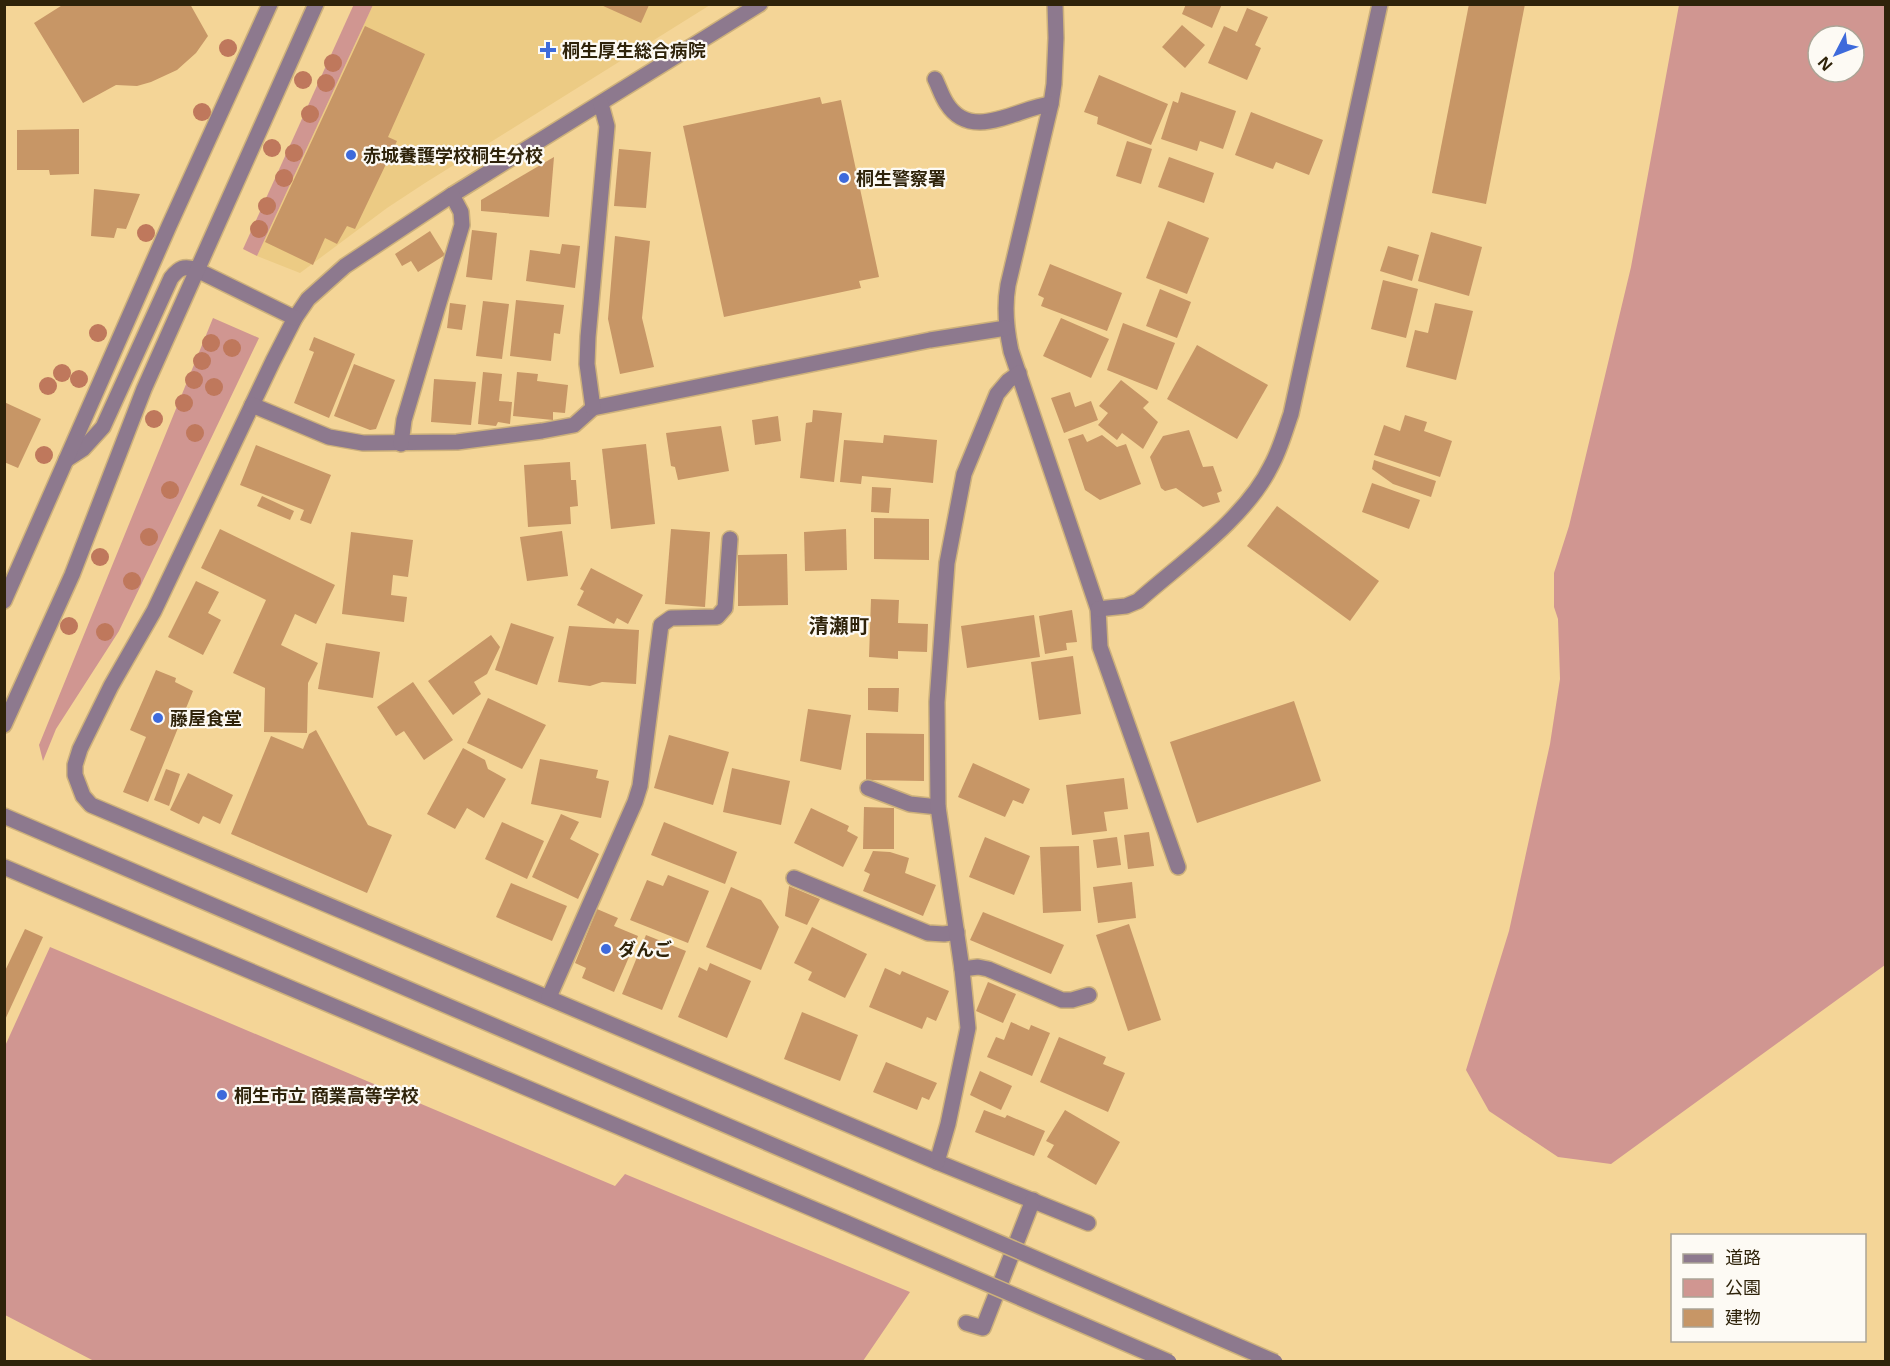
<svg xmlns="http://www.w3.org/2000/svg" width="1890" height="1366" viewBox="0 0 1890 1366" font-family="'Noto Sans','Noto Sans JP',sans-serif">
	<rect width="100%" height="100%" fill="#f4d597"/>
	<polygon fill="#eccb84" points="373,5 710,5 425,183 387,208 300,273 257,256"/>
	<g fill="#d09691" fill-rule="evenodd">
		<polygon points="354,4 373,5 257,256 243,249"/>
		<path d="M1679,5H1885V965L1611,1164L1558,1157L1489,1111L1466,1070L1509,931L1550,744L1560,679L1558,619L1554,607V573L1569,526L1631,267ZM1818,36H1854V72H1818Z"/>
		<polygon points="213,318 259,338 119,631 56,729 43,761 39,745"/>
		<polygon points="50,947 615,1186 625,1174 910,1292 863,1361 94,1361 5,1315 5,1046"/>
	</g>
	<g fill="#c79666">
		<polygon points="64,4 190,4 208,36 196,53 177,70 151,82 137,86 116,85 83,103 34,23"/>
		<polygon points="1186,4 1222,4 1212,28 1182,14"/>
		<polygon points="1469,4 1525,4 1486,204 1432,193"/>
		<polygon points="601,5 649,5 641,23"/>
		<polygon points="1247,8 1268,17 1255,45 1261,48 1247,80 1208,63 1224,26 1237,32"/>
		<polygon points="1182,25 1205,45 1185,68 1162,47"/>
		<polygon points="365,26 425,54 388,137 397,141 355,229 347,226 337,244 325,238 313,265 265,242"/>
		<polygon points="1099,75 1168,104 1151,145 1097,124 1098,117 1084,112"/>
		<polygon points="1181,92 1236,111 1223,149 1200,141 1197,151 1161,139 1173,101 1178,103"/>
		<polygon points="820,97 822,104 841,100 879,277 859,281 861,288 724,317 683,126"/>
		<polygon points="1251,112 1323,140 1309,175 1276,162 1273,169 1235,155"/>
		<polygon points="79,129 79,174 50,175 49,170 17,170 17,130"/>
		<polygon points="1127,141 1152,149 1141,184 1116,176"/>
		<polygon points="619,149 651,152 646,208 614,206"/>
		<polygon points="554,157 549,217 481,211 481,200"/>
		<polygon points="1169,157 1214,173 1204,203 1158,187"/>
		<polygon points="94,189 140,194 126,229 117,228 114,238 91,236"/>
		<polygon points="1168,221 1209,238 1187,294 1146,278"/>
		<polygon points="472,230 497,233 492,280 466,277"/>
		<polygon points="430,231 445,255 418,272 411,261 402,266 395,254"/>
		<polygon points="1431,232 1482,247 1469,296 1418,281"/>
		<polygon points="615,236 650,241 642,318 654,367 620,374 608,319"/>
		<polygon points="562,244 580,246 575,288 526,281 530,250 560,254"/>
		<polygon points="1388,246 1419,255 1412,281 1380,271"/>
		<polygon points="1050,264 1122,293 1107,331 1041,306 1044,298 1038,295"/>
		<polygon points="1383,280 1418,289 1406,338 1371,329"/>
		<polygon points="1160,289 1191,302 1177,338 1146,326"/>
		<polygon points="516,300 564,305 560,334 554,333 551,361 510,356"/>
		<polygon points="483,301 509,304 502,359 476,356"/>
		<polygon points="450,303 466,305 462,330 447,328"/>
		<polygon points="1435,303 1473,311 1456,380 1406,367 1415,330 1428,333"/>
		<polygon points="1061,318 1109,339 1091,378 1043,356"/>
		<polygon points="1123,323 1175,343 1157,390 1107,370"/>
		<polygon points="314,337 355,354 329,418 294,403 314,352 309,350"/>
		<polygon points="1197,345 1268,385 1237,439 1167,399"/>
		<polygon points="354,364 395,380 376,429 370,430 334,416"/>
		<polygon points="483,372 502,374 499,401 512,402 510,424 498,422 496,426 478,424"/>
		<polygon points="517,372 538,374 537,381 568,385 565,413 553,412 553,420 513,416"/>
		<polygon points="434,379 476,382 471,425 431,422"/>
		<polygon points="1121,380 1149,402 1143,408 1158,422 1143,449 1122,433 1117,440 1098,425 1108,413 1099,406"/>
		<polygon points="1070,392 1075,407 1091,401 1098,420 1064,433 1051,398"/>
		<polygon points="4,402 41,419 18,468 4,462"/>
		<polygon points="813,410 842,413 834,482 800,478 806,423 812,422"/>
		<polygon points="1405,415 1427,422 1424,431 1452,441 1440,477 1374,455 1384,425 1400,431"/>
		<polygon points="778,416 781,441 755,445 752,420"/>
		<polygon points="721,426 729,471 678,480 675,467 671,466 666,433"/>
		<polygon points="1189,430 1203,467 1213,466 1222,491 1217,493 1220,502 1203,507 1176,488 1165,491 1161,488 1150,457 1163,436"/>
		<polygon points="1083,434 1087,442 1102,435 1117,447 1126,444 1141,484 1100,500 1085,490 1068,439"/>
		<polygon points="884,435 937,440 933,483 862,476 861,484 840,482 844,440 883,443"/>
		<polygon points="646,444 655,524 611,529 602,449"/>
		<polygon points="256,445 331,475 311,524 300,520 304,510 240,485"/>
		<polygon points="1374,460 1436,481 1431,497 1393,484 1372,469"/>
		<polygon points="570,462 571,480 576,480 578,506 570,507 571,524 528,527 524,465"/>
		<polygon points="1372,483 1420,500 1409,529 1362,512"/>
		<polygon points="872,487 891,488 889,513 871,512"/>
		<polygon points="262,496 294,511 290,520 257,506"/>
		<polygon points="1277,506 1379,581 1350,621 1247,546"/>
		<polygon points="874,518 929,519 929,560 874,559"/>
		<polygon points="220,529 335,585 316,624 295,614 281,645 318,663 308,683 307,733 264,732 265,688 233,673 266,600 201,568"/>
		<polygon points="671,529 710,532 705,607 665,604"/>
		<polygon points="846,529 847,570 805,571 804,532"/>
		<polygon points="562,531 568,576 527,581 520,537"/>
		<polygon points="351,532 413,540 408,577 393,575 391,595 407,597 404,622 342,614"/>
		<polygon points="787,554 788,605 738,606 738,555"/>
		<polygon points="591,568 643,595 628,624 617,618 614,624 577,605 584,591 580,589"/>
		<polygon points="196,581 219,592 208,613 221,620 203,655 168,637"/>
		<polygon points="871,599 899,600 898,623 928,624 927,652 898,651 898,659 869,657"/>
		<polygon points="1072,610 1077,642 1066,643 1067,650 1045,654 1039,616"/>
		<polygon points="1034,615 1040,657 967,668 961,626"/>
		<polygon points="511,623 554,637 537,685 495,670"/>
		<polygon points="569,626 639,630 636,684 602,682 590,686 558,682"/>
		<polygon points="491,635 500,647 487,674 474,682 481,694 453,715 428,681"/>
		<polygon points="326,643 380,652 373,698 318,689"/>
		<polygon points="1073,656 1081,714 1039,720 1031,662"/>
		<polygon points="156,670 176,678 175,682 193,691 148,802 123,792 146,737 130,730"/>
		<polygon points="413,682 453,740 424,760 404,731 396,736 377,707"/>
		<polygon points="868,688 899,688 898,712 868,710"/>
		<polygon points="488,698 546,725 522,769 467,743"/>
		<polygon points="1294,701 1321,781 1197,823 1170,742"/>
		<polygon points="808,709 851,715 841,770 800,761"/>
		<polygon points="316,730 368,825 392,835 367,893 231,834 271,736 303,749 309,734"/>
		<polygon points="866,733 924,734 924,781 866,780"/>
		<polygon points="669,735 729,752 713,805 654,788"/>
		<polygon points="463,748 485,760 488,769 506,779 484,818 467,808 455,829 427,814"/>
		<polygon points="540,759 598,770 596,778 609,781 601,818 531,804"/>
		<polygon points="973,763 1030,789 1023,804 1013,800 1005,817 958,797"/>
		<polygon points="732,768 790,781 781,825 723,812"/>
		<polygon points="166,769 180,774 169,806 154,800"/>
		<polygon points="188,773 233,795 220,824 203,816 199,824 170,810"/>
		<polygon points="1124,778 1128,809 1104,812 1107,831 1072,835 1066,785"/>
		<polygon points="864,807 894,808 894,849 863,849"/>
		<polygon points="811,808 849,826 847,831 858,837 843,867 794,843"/>
		<polygon points="561,814 579,822 570,839 599,854 578,899 532,877"/>
		<polygon points="502,822 544,841 527,879 485,859"/>
		<polygon points="664,822 737,852 725,884 651,855"/>
		<polygon points="1149,832 1154,866 1128,869 1124,835"/>
		<polygon points="985,837 1030,856 1014,895 969,877"/>
		<polygon points="1117,837 1121,865 1097,868 1093,840"/>
		<polygon points="1079,846 1081,911 1043,913 1040,847"/>
		<polygon points="873,851 890,852 909,858 905,873 936,885 923,916 863,891 870,874 864,871"/>
		<polygon points="668,875 709,891 688,943 630,920 647,880 663,886"/>
		<polygon points="1132,882 1136,918 1098,923 1093,887"/>
		<polygon points="511,883 567,906 552,941 496,917"/>
		<polygon points="789,886 820,899 807,925 785,916"/>
		<polygon points="731,887 761,900 779,927 761,970 706,947"/>
		<polygon points="597,909 618,918 614,926 638,936 614,992 582,978 586,968 575,963"/>
		<polygon points="983,912 1064,945 1051,974 970,940"/>
		<polygon points="1129,924 1161,1020 1128,1031 1096,935"/>
		<polygon points="812,927 867,954 845,998 808,980 812,972 794,963"/>
		<polygon points="25,929 43,937 4,1022 4,973"/>
		<polygon points="646,935 686,951 662,1010 622,994"/>
		<polygon points="710,963 751,981 727,1038 678,1017 699,967 707,971"/>
		<polygon points="885,968 900,975 902,971 949,991 936,1021 927,1017 922,1029 869,1007"/>
		<polygon points="988,982 1016,994 1003,1023 976,1011"/>
		<polygon points="802,1012 858,1035 840,1081 784,1059"/>
		<polygon points="1011,1022 1029,1030 1031,1025 1050,1033 1032,1076 987,1057 996,1037 1004,1040"/>
		<polygon points="1059,1037 1106,1057 1103,1064 1125,1073 1108,1112 1040,1082"/>
		<polygon points="886,1062 937,1083 929,1100 922,1097 917,1110 873,1092"/>
		<polygon points="980,1071 1012,1086 1001,1110 970,1095"/>
		<polygon points="984,1110 1005,1118 1007,1115 1045,1131 1034,1156 975,1132"/>
		<polygon points="1065,1110 1120,1142 1096,1185 1047,1157 1054,1145 1046,1141"/>
	</g>
	<g fill="none" stroke-linecap="round" stroke-linejoin="round">
		<defs>
			<g id="minor">
				<polyline points="760,4 452,195 345,266 308,299 295,318 273,361 154,611 111,686 80,749 75,765 75,775 83,796 91,805 937,1162 1088,1223"/>
				<path d="M1055,4L1056,38L1054,84L1051,104L1008,285C1004,308 1006,328 1011,351L1098,609L1100,647L1178,867"/>
				<path d="M935,79C939,87 942,97 947,104C972,143 1019,107 1051,104"/>
				<polyline points="252,405 329,437 363,443 457,442 542,431 574,425 593,408 930,340 1006,328"/>
				<polyline points="593,408 587,364 588,337 607,126 601,104"/>
				<polyline points="401,444 404,420 462,225 461,212 452,195"/>
				<path d="M66,460L83,449L103,427L171,278C179,268 184,265 197,270L295,318"/>
				<polyline points="4,601 169,226 270,4"/>
				<path d="M1098,609L1126,606L1138,601C1182,562 1245,519 1271,466C1280,450 1285,431 1291,414L1380,4"/>
				<polyline points="4,725 72,575 144,389 316,4"/>
				<polyline points="868,788 910,804 938,807"/>
				<polyline points="4,816 861,1183"/>
				<polyline points="4,867 844,1222"/>
				<polyline points="794,878 928,933 944,934 957,932"/>
				<polyline points="962,969 978,967 988,969 1062,1000 1072,1000 1089,995"/>
				<polyline points="549,997 635,802 640,786 661,625 671,618 717,617 725,608 730,539"/>
				<polyline points="937,1162 948,1124 968,1028 962,969 938,807 937,702 947,563 964,474 997,394 1008,381 1019,373"/>
				<polyline points="966,1323 983,1328 1033,1200"/>
			</g>
		</defs>
		<use href="#minor" stroke="#cdb17b" stroke-width="18"/>
		<use href="#minor" stroke="#8d798e" stroke-width="15"/>
		<defs>
			<g id="minor-bridge">
				<polyline points="861,1183 1275,1362"/>
				<polyline points="844,1222 1169,1362"/>
			</g>
		</defs>
		<use href="#minor-bridge" stroke="#cdb17b" stroke-width="18" stroke-linecap="butt"/>
		<use href="#minor-bridge" stroke="#8d798e" stroke-width="15"/>
	</g>
	<g fill="#bf785c">
		<circle cx="228" cy="48" r="9"/>
		<circle cx="333" cy="63" r="9"/>
		<circle cx="303" cy="80" r="9"/>
		<circle cx="326" cy="83" r="9"/>
		<circle cx="202" cy="112" r="9"/>
		<circle cx="310" cy="114" r="9"/>
		<circle cx="272" cy="148" r="9"/>
		<circle cx="294" cy="153" r="9"/>
		<circle cx="284" cy="178" r="9"/>
		<circle cx="267" cy="206" r="9"/>
		<circle cx="259" cy="229" r="9"/>
		<circle cx="146" cy="233" r="9"/>
		<circle cx="98" cy="333" r="9"/>
		<circle cx="211" cy="343" r="9"/>
		<circle cx="232" cy="348" r="9"/>
		<circle cx="202" cy="361" r="9"/>
		<circle cx="62" cy="373" r="9"/>
		<circle cx="79" cy="379" r="9"/>
		<circle cx="194" cy="380" r="9"/>
		<circle cx="48" cy="386" r="9"/>
		<circle cx="214" cy="387" r="9"/>
		<circle cx="184" cy="403" r="9"/>
		<circle cx="154" cy="419" r="9"/>
		<circle cx="195" cy="433" r="9"/>
		<circle cx="44" cy="455" r="9"/>
		<circle cx="170" cy="490" r="9"/>
		<circle cx="149" cy="537" r="9"/>
		<circle cx="100" cy="557" r="9"/>
		<circle cx="132" cy="581" r="9"/>
		<circle cx="69" cy="626" r="9"/>
		<circle cx="105" cy="632" r="9"/>
	</g>
	<g fill="#3e6adb" stroke="#fdfaf4" stroke-width="2">
		<path d="M545 41h6v6h6v6h-6v6h-6v-6h-6v-6h6z"/>
		<circle cx="351" cy="155" r="6"/>
		<circle cx="844" cy="178" r="6"/>
		<circle cx="158" cy="718" r="6"/>
		<circle cx="606" cy="949" r="6"/>
		<circle cx="222" cy="1095" r="6"/>
	</g>
	<g text-anchor="middle" dominant-baseline="central" stroke-width="4.5" stroke-linejoin="round" paint-order="stroke">
		<g font-size="18" font-weight="bold" fill="#2f230a" stroke="#fdfaf4" text-anchor="start">
			<text x="562" y="50">桐生厚生総合病院</text>
			<text x="363" y="155">赤城養護学校桐生分校</text>
			<text x="856" y="178">桐生警察署</text>
			<text x="170" y="718">藤屋食堂</text>
			<text x="618" y="949">ダんご</text>
			<text x="234" y="1095">桐生市立 商業高等学校</text>
		</g>
		<g font-size="20" font-weight="bold" fill="#2f230a" stroke="#fdfaf4">
			<text x="839" y="625">清瀬町</text>
		</g>
	</g>
	<rect width="1890" height="1366" fill="none" stroke="#2f230a" stroke-width="12"/>
	<rect x="1671" y="1234" width="195" height="108" fill="#fdfaf4" stroke="#aba496" stroke-width="1.5"/>
	<rect x="1683" y="1254" width="30" height="9" fill="#8d798e" stroke="#aba496" stroke-width="1.5"/>
	<text x="1725" y="1264" font-size="18" fill="#2f230a">道路</text>
	<rect x="1683" y="1279" width="30" height="18" fill="#d09691" stroke="#aba496" stroke-width="1.5"/>
	<text x="1725" y="1294" font-size="18" fill="#2f230a">公園</text>
	<rect x="1683" y="1309" width="30" height="18" fill="#c79666" stroke="#aba496" stroke-width="1.5"/>
	<text x="1725" y="1324" font-size="18" fill="#2f230a">建物</text>
	<g transform="translate(1836 54) rotate(228)"><circle r="28" fill="#fdfaf4" stroke="#aba496" stroke-width="1.5"/>
	<path d="M0-4.5L10 22L0 15L-10 22Z" fill="#3e6adb"/>
	<text y="-9" font-size="16" font-weight="bold" text-anchor="middle" fill="#2f230a">N</text>
	</g>
</svg>
